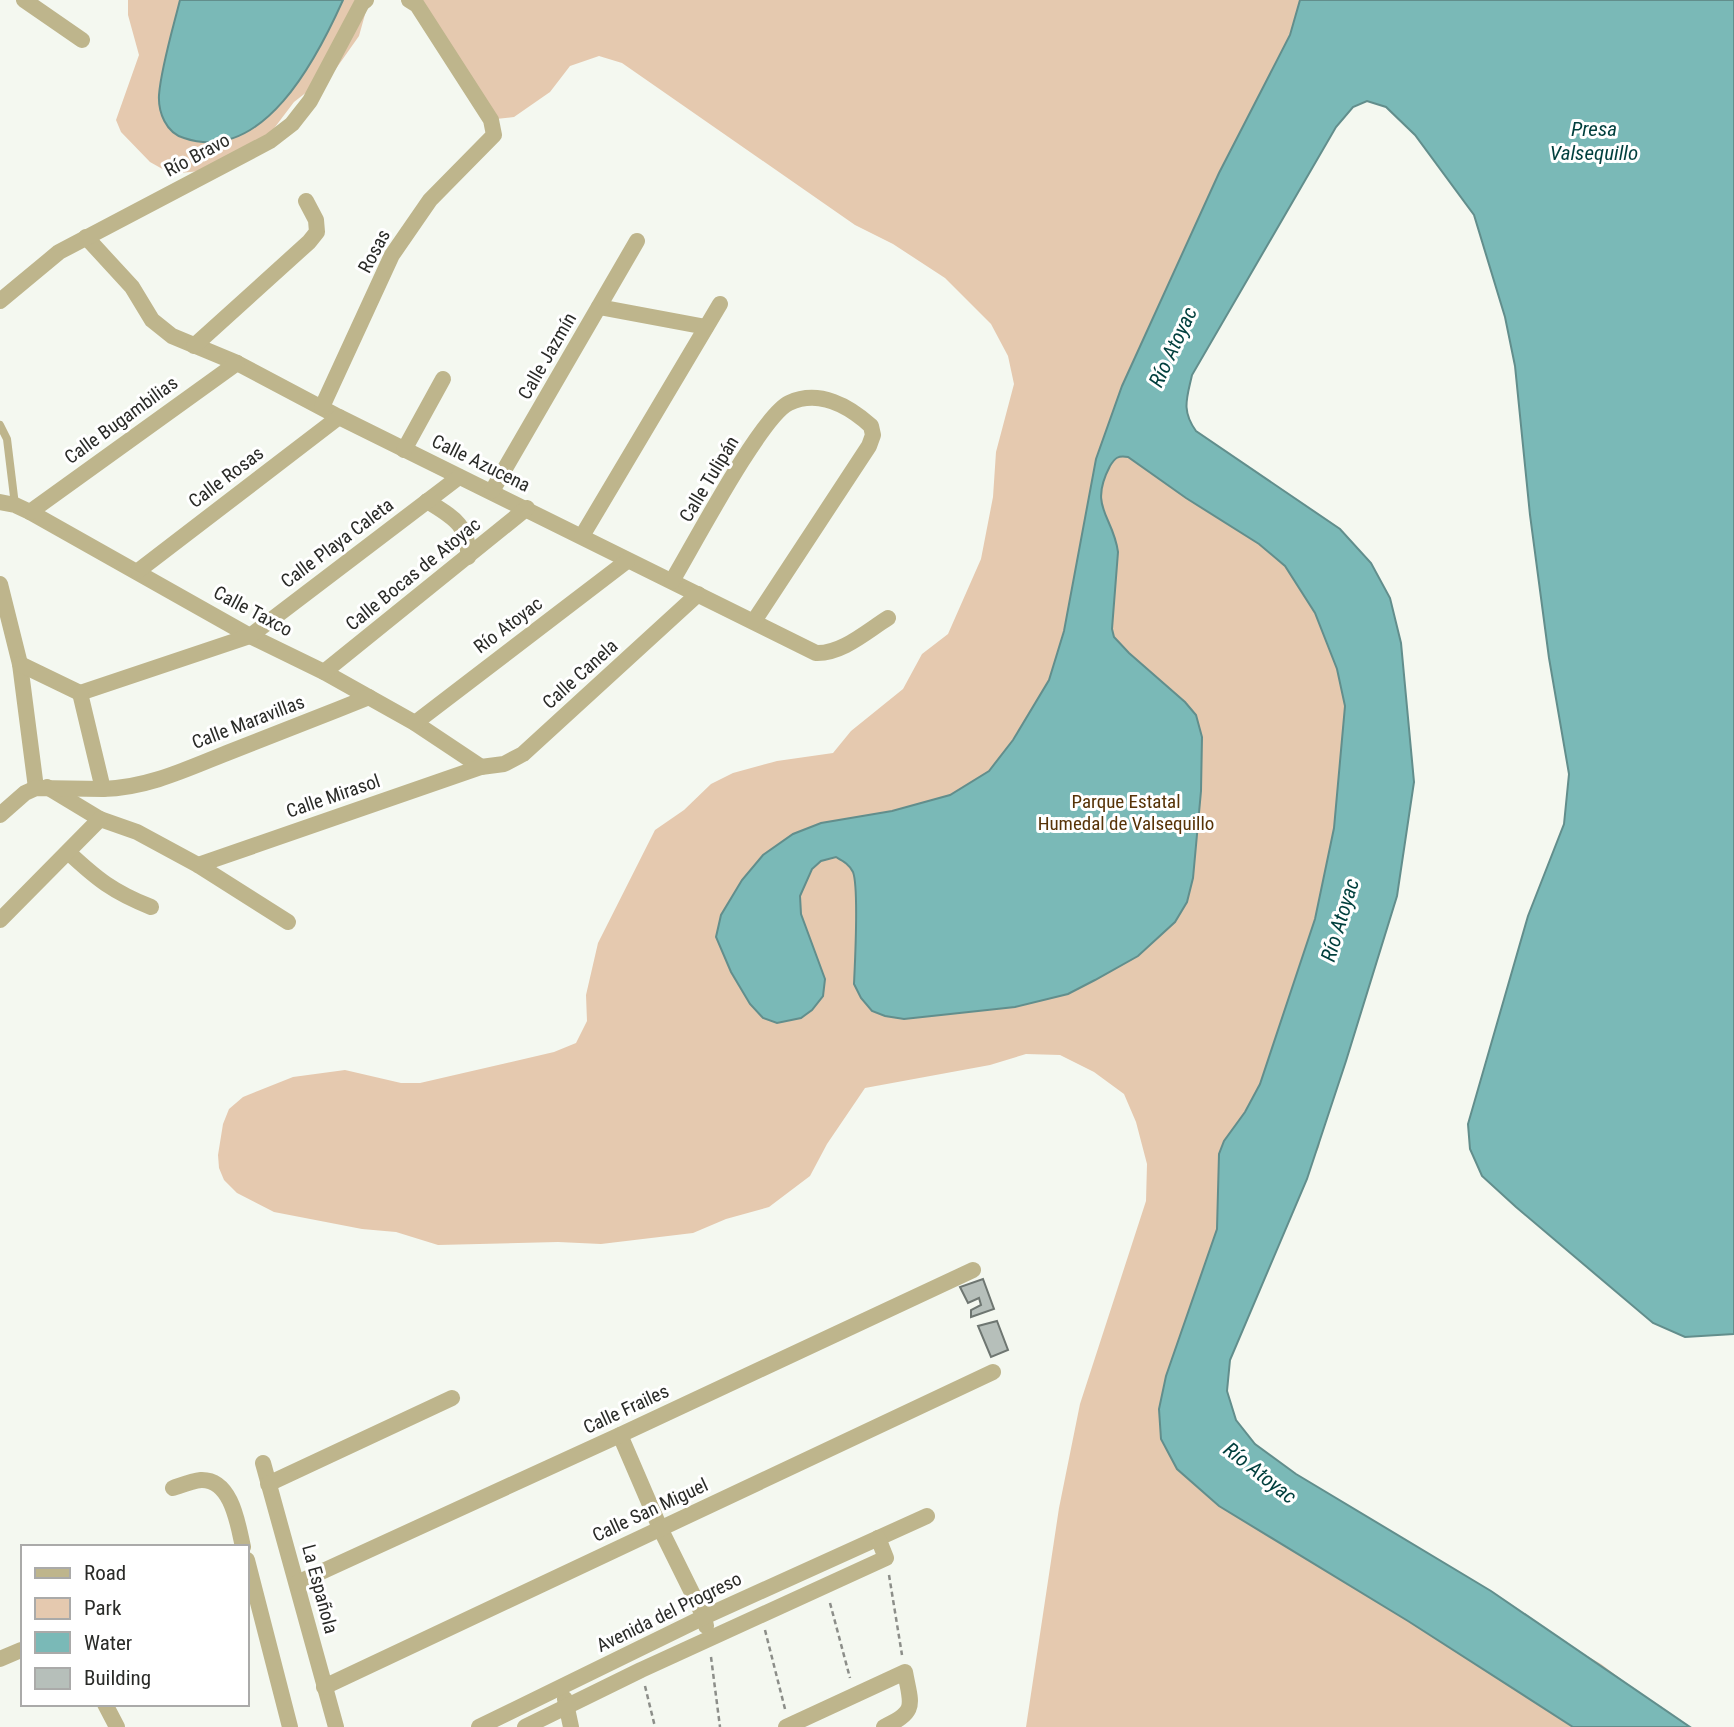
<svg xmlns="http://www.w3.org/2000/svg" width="1734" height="1727" viewBox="0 0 1734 1727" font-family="'Roboto Condensed',sans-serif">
	<rect width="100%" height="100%" fill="#f4f8f0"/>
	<g fill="#e5c9af">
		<polygon points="128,0 369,0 359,36 335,70 294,102 266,139 223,169 179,173 166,171 150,162 121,132 116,120 139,55 128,15"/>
		<polygon points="410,0 1338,0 1167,428 1382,609 1356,924 1319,1147 1203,1389 1221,1428 1351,1520 1601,1664 1684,1727 1026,1727 1059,1508 1080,1404 1146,1201 1147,1164 1136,1122 1124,1094 1094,1072 1060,1055 1026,1054 990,1065 865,1088 827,1144 810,1176 769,1207 726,1219 693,1233 601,1244 558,1242 438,1245 396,1232 362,1229 274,1212 237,1193 224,1180 219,1168 218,1155 223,1124 229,1109 243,1097 293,1077 345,1070 401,1083 420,1083 554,1052 576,1043 587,1021 586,995 598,943 655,830 684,810 711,784 733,773 777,761 833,753 851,731 903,689 922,654 948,634 981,559 993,497 996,452 1014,384 1008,356 991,324 945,278 893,244 855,225 622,63 599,56 570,66 550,92 514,117 496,119"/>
	</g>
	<g fill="#7ab9b7" stroke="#628e8c" stroke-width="2">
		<path d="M180,0H343C317,58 263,165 184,138C166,133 158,112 159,95C161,68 173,28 180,0Z"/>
		<path d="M1300,0H1734V1334L1685,1337L1653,1323L1516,1207L1482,1176L1470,1149L1468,1124L1528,916L1564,824L1569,774L1549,658L1530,515L1515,366L1505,317L1474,215L1415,135L1386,107L1367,101L1353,107L1336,127L1192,375C1187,398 1181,410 1196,431L1340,529L1371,563L1390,598L1401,643L1414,782L1397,896L1346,1061L1307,1179L1230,1360L1227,1391L1236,1420L1255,1444L1296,1474L1491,1591L1690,1727H1573L1408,1621L1219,1506L1177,1469L1161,1439L1159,1409L1166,1376L1217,1229L1219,1154L1224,1141L1245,1112L1260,1084L1315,919L1334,828L1345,706L1337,669L1315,613L1285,566L1259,544L1186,498L1128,457C1118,455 1115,458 1110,466C1088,508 1113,515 1118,552L1112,629L1114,637L1129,653L1185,702L1196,715L1202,737L1201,791L1193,878L1187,902L1175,922L1138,956L1095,980L1068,994L1015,1007L904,1019L885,1016L872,1011L861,998L854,984C855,962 859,888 853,872C849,864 843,861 836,857L821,861L812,869L800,896L801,914L825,979L823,996L812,1010L801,1018L777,1023L763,1018L750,1004L731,972L716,937L721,915L742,880L763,855L793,834L821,823L892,811L950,795L989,771L1013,740L1049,680L1064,631L1096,459L1122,386L1219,173L1290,35Z"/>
	</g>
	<g fill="#b6bfba" stroke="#6e7671" stroke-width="2">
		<polygon points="983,1279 994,1309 971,1317 971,1310 981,1305 979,1298 968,1303 960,1287"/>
		<polygon points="997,1321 1008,1350 991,1357 978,1326"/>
	</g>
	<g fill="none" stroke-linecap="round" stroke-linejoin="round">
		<g stroke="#8c8e89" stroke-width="2.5" stroke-dasharray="5 3.5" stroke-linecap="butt">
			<polyline points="889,1575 902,1655"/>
			<polyline points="830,1603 850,1678"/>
			<polyline points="765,1630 785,1709"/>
			<polyline points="711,1657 720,1727"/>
			<polyline points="645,1686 655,1727"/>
		</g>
		<polyline stroke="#beb58c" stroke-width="8" points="0,425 7,439 15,505"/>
		<g stroke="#beb58c" stroke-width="16">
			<polyline points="24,0 82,40"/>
			<path d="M86,237L132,287L152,320L172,336L237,363L339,417L816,653C842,654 867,631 888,618"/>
			<polyline points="0,301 59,252 270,141 292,124 310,101 362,3 366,0"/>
			<polyline points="599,307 706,327"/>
			<polyline points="194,346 309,242 317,232 316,220 306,201"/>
			<polyline points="322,407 392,255 430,200 494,135 491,120 417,5 409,0"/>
			<polyline points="404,450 443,379"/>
			<polyline points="492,491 637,241"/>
			<path d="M427,501C451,516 470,525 468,557"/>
			<polyline points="0,502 15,505 30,512 250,636 324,672 415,723 481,767"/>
			<polyline points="30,512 237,363"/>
			<polyline points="582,536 720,304"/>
			<polyline points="138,571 339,417"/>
			<path d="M672,581C692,548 761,416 789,403C819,389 849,406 871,426L873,435L869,446L754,621"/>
			<polyline points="0,584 20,664 36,788"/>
			<polyline points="20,664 80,693"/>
			<polyline points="324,672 527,508"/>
			<polyline points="80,693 250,636 459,477"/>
			<path d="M80,693L103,789C147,788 187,769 227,753C275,734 322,716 369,697"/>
			<polyline points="415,723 627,561"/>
			<polyline points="47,787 100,819 137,832 198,865 288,922"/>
			<polyline points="0,815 25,793 36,788 103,789"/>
			<path d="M68,852C97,879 113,892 151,907"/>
			<polyline points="198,865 481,767 504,764 523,754 698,594"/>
			<polyline points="0,920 100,819"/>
			<polyline points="620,1435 660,1528 704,1617 706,1626"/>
			<polyline points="263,1463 336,1727"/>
			<polyline points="268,1484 452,1398"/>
			<path d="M173,1488C182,1485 192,1481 201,1480C232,1479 238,1525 243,1547"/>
			<polyline points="247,1560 290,1727"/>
			<polyline points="297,1583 620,1435 973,1270"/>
			<polyline points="0,1659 21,1650"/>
			<polyline points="324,1687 993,1372"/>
			<polyline points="565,1699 571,1727"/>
			<polyline points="105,1704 117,1727"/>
			<polyline points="479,1727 704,1617 927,1516"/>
			<polyline points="525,1727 641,1670 886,1558 878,1538"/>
			<path d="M786,1727L905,1672C911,1705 918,1711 884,1727"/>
		</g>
	</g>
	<g text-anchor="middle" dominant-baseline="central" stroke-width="6" stroke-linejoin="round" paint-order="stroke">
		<g font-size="19" fill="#2a2b28" stroke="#fff">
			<text transform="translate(197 155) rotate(-28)">Río Bravo</text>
			<text transform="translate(374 251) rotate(-62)">Rosas</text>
			<text transform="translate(547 356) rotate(-60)">Calle Jazmín</text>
			<text transform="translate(121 420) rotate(-36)">Calle Bugambilias</text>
			<text transform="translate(481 463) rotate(26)">Calle Azucena</text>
			<text transform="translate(226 477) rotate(-37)">Calle Rosas</text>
			<text transform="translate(709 479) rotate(-59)">Calle Tulipán</text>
			<text transform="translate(337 543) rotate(-37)">Calle Playa Caleta</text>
			<text transform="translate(413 574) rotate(-39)">Calle Bocas de Atoyac</text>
			<text transform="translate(253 611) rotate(28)">Calle Taxco</text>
			<text transform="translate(508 625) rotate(-37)">Río Atoyac</text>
			<text transform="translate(580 674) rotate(-42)">Calle Canela</text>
			<text transform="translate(248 722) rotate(-21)">Calle Maravillas</text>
			<text transform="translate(333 796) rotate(-19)">Calle Mirasol</text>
			<text transform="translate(626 1409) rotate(-25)">Calle Frailes</text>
			<text transform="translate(650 1510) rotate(-25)">Calle San Miguel</text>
			<text transform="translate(320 1589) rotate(75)">La Española</text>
			<text transform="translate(669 1612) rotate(-26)">Avenida del Progreso</text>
		</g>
		<g font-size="19" fill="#573307" stroke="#fff">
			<text x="1126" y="801">Parque Estatal<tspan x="1126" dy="22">Humedal de Valsequillo</tspan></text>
		</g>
		<g font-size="21" font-style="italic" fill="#003f3d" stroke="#fff">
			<text x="1594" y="129">Presa<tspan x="1594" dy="24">Valsequillo</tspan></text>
			<text transform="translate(1173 347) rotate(-65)">Río Atoyac</text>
			<text transform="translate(1340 920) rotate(-73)">Río Atoyac</text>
			<text transform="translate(1260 1473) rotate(38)">Río Atoyac</text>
		</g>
	</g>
	<rect x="21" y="1545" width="228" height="161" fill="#ffffff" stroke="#aaaaa9" stroke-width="2"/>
	<rect x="35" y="1568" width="35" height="10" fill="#beb58c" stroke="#aaaaa9" stroke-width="2"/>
	<text x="84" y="1580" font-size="21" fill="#2a2b28">Road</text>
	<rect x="35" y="1598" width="35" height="21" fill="#e5c9af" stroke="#aaaaa9" stroke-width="2"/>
	<text x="84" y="1615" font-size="21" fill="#2a2b28">Park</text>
	<rect x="35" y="1632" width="35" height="21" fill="#7ab9b7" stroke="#aaaaa9" stroke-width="2"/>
	<text x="84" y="1650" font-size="21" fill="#2a2b28">Water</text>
	<rect x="35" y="1668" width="35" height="21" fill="#b6bfba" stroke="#aaaaa9" stroke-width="2"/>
	<text x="84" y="1685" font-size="21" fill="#2a2b28">Building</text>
</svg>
